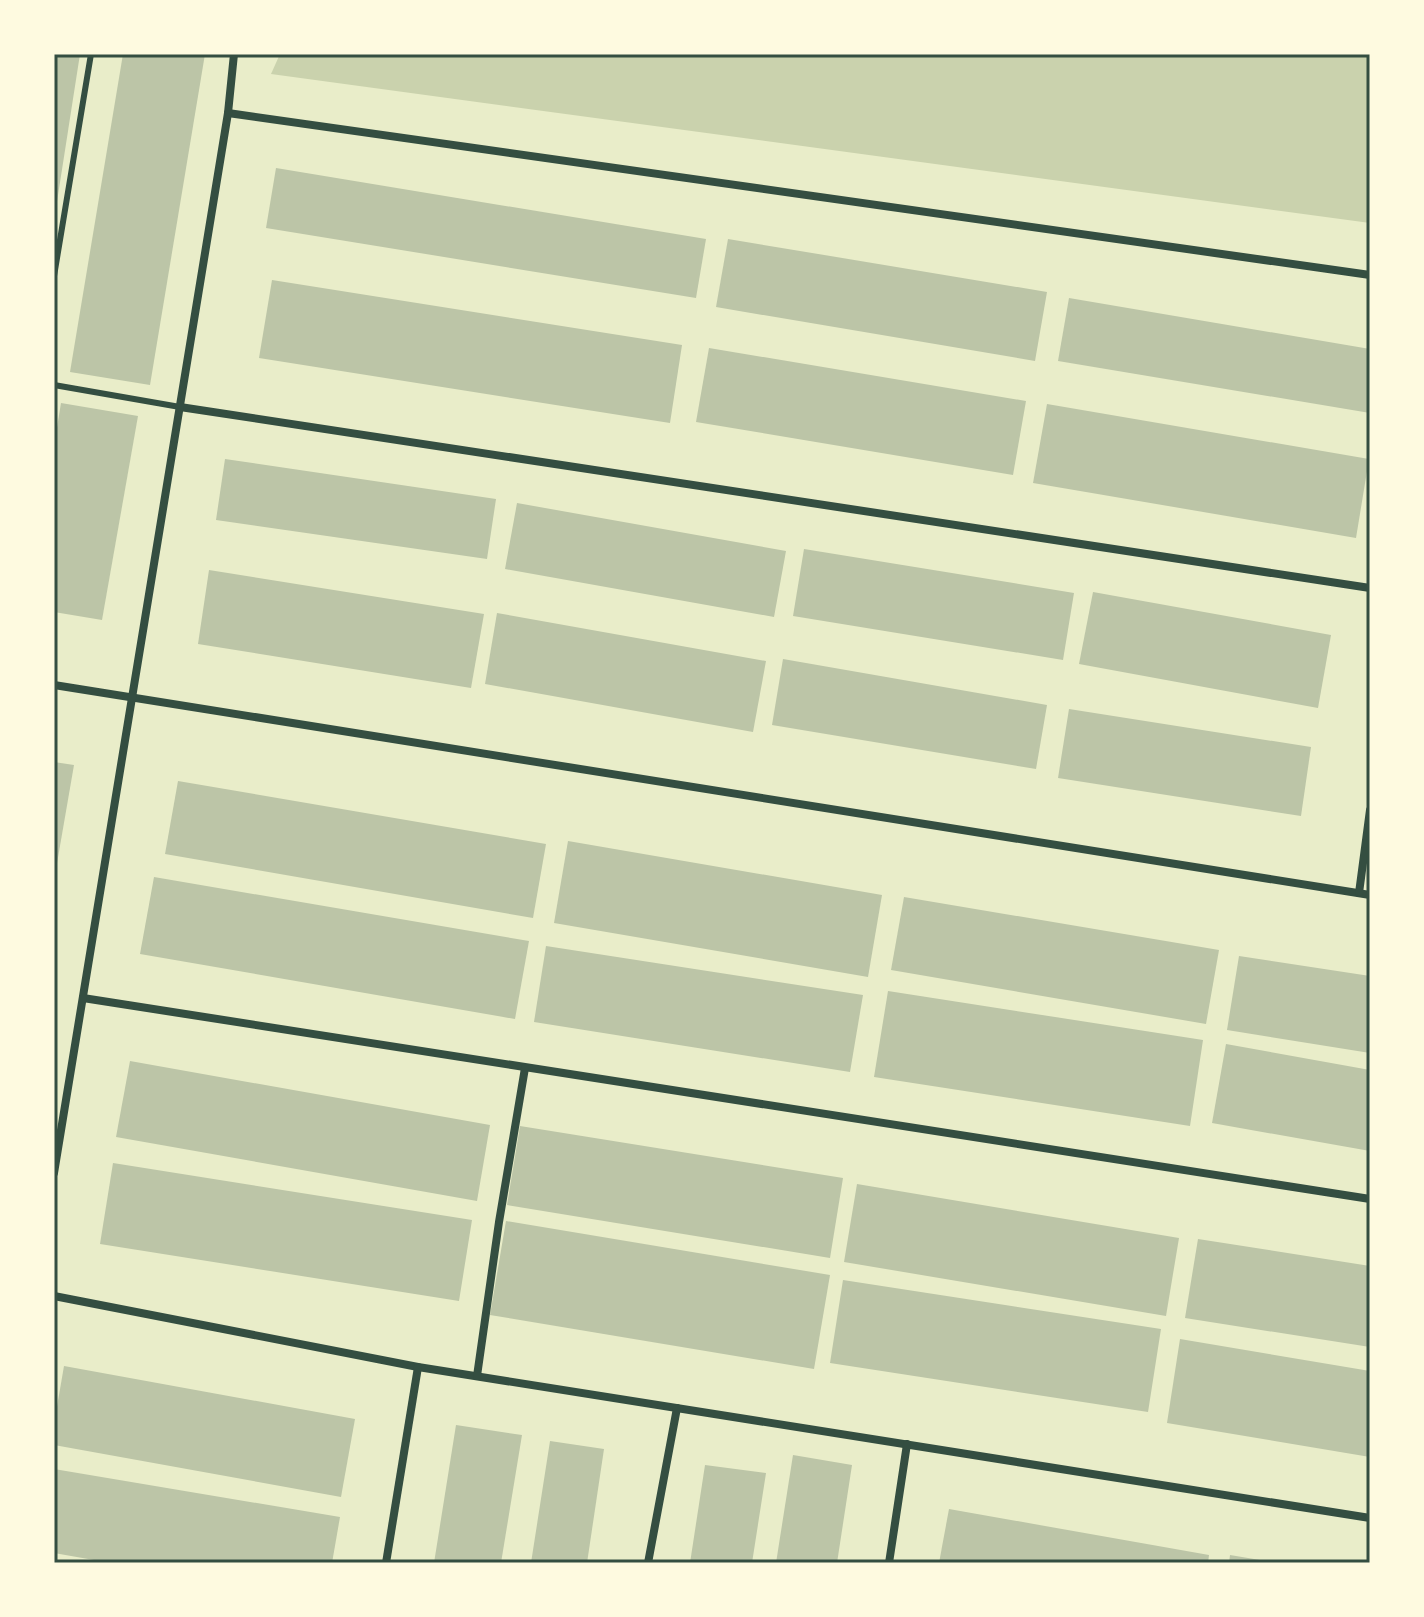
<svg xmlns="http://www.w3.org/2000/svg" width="1424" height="1617" viewBox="0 0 1424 1617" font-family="Bitter,serif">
	<rect width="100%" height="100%" fill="#e9edc9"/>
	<polygon fill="#cad2ad" points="280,54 1370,54 1370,223 271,74"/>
	<g fill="#bcc5a7">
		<polygon points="54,54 80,54 56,208 54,208"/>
		<polygon points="123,54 205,54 150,385 70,372"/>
		<polygon points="276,168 706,239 696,298 266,228"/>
		<polygon points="728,239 1047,292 1035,361 716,307"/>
		<polygon points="272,280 682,345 670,423 259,358"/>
		<polygon points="1069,298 1370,349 1370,413 1058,361"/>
		<polygon points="709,348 1026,401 1013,475 696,422"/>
		<polygon points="61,403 138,416 102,620 54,612 54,446"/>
		<polygon points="1047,404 1369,459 1356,538 1033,483"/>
		<polygon points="225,459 496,499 487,559 216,520"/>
		<polygon points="517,503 786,551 774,617 505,569"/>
		<polygon points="804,549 1074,593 1063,660 793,616"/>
		<polygon points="209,570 484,614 471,688 198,644"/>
		<polygon points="1093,592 1331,635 1318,708 1079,664"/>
		<polygon points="497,613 766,661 753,732 485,684"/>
		<polygon points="783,659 1047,705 1036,769 772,725"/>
		<polygon points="1069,709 1311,747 1301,816 1058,778"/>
		<polygon points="54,762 74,765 56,869 54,869"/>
		<polygon points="178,781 546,844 533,918 165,854"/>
		<polygon points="568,841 882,895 868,977 554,923"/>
		<polygon points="154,877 529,941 515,1019 140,954"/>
		<polygon points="904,897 1219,950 1206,1024 891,970"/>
		<polygon points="546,946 863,995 850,1072 534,1022"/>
		<polygon points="1239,956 1370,976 1370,1053 1227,1030"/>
		<polygon points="888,991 1203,1040 1190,1126 874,1077"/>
		<polygon points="1226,1044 1370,1070 1370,1151 1212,1123"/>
		<polygon points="130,1061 490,1125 477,1201 116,1137"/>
		<polygon points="520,1126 843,1178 830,1258 507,1205"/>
		<polygon points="113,1163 472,1220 459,1301 100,1244"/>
		<polygon points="857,1184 1179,1238 1166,1316 844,1262"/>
		<polygon points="506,1221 830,1275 814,1369 490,1315"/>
		<polygon points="1198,1239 1370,1266 1370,1347 1185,1318"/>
		<polygon points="843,1280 1161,1329 1148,1412 830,1363"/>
		<polygon points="1180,1339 1370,1371 1370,1457 1167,1423"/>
		<polygon points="64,1366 355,1419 341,1497 54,1445 54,1424"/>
		<polygon points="456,1425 522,1435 501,1563 434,1563"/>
		<polygon points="550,1441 604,1449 587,1563 531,1563"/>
		<polygon points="793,1455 852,1465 837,1563 776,1563"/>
		<polygon points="705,1465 766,1473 752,1563 690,1563"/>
		<polygon points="54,1469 340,1517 332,1563 111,1563 54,1553"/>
		<polygon points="949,1509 1209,1555 1208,1563 939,1563"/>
		<polygon points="1230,1555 1266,1561 1266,1563 1229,1563"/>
	</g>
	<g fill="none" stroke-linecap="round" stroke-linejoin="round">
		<g stroke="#344e41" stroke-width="6">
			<polyline points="54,276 91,54"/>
			<polyline points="54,385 180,407"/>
		</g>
		<g stroke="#344e41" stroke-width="8">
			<polyline points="228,113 1370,275"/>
			<polyline points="180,407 1370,588"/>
			<polyline points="54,685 1370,895"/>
			<polyline points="1359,893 1370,810"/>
			<polyline points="83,998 1370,1199"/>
			<polyline points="54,1173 228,113 234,54"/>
			<polyline points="54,1296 418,1367 1370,1518"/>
			<polyline points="477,1376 499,1222 525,1068"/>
			<polyline points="386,1563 418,1367"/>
			<polyline points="648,1563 677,1408"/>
			<polyline points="889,1563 907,1444"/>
		</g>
	</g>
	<rect width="1424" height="1617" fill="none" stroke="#fefae0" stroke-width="112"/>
	<rect x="56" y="56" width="1312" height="1505" fill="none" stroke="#344e41" stroke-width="3"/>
</svg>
